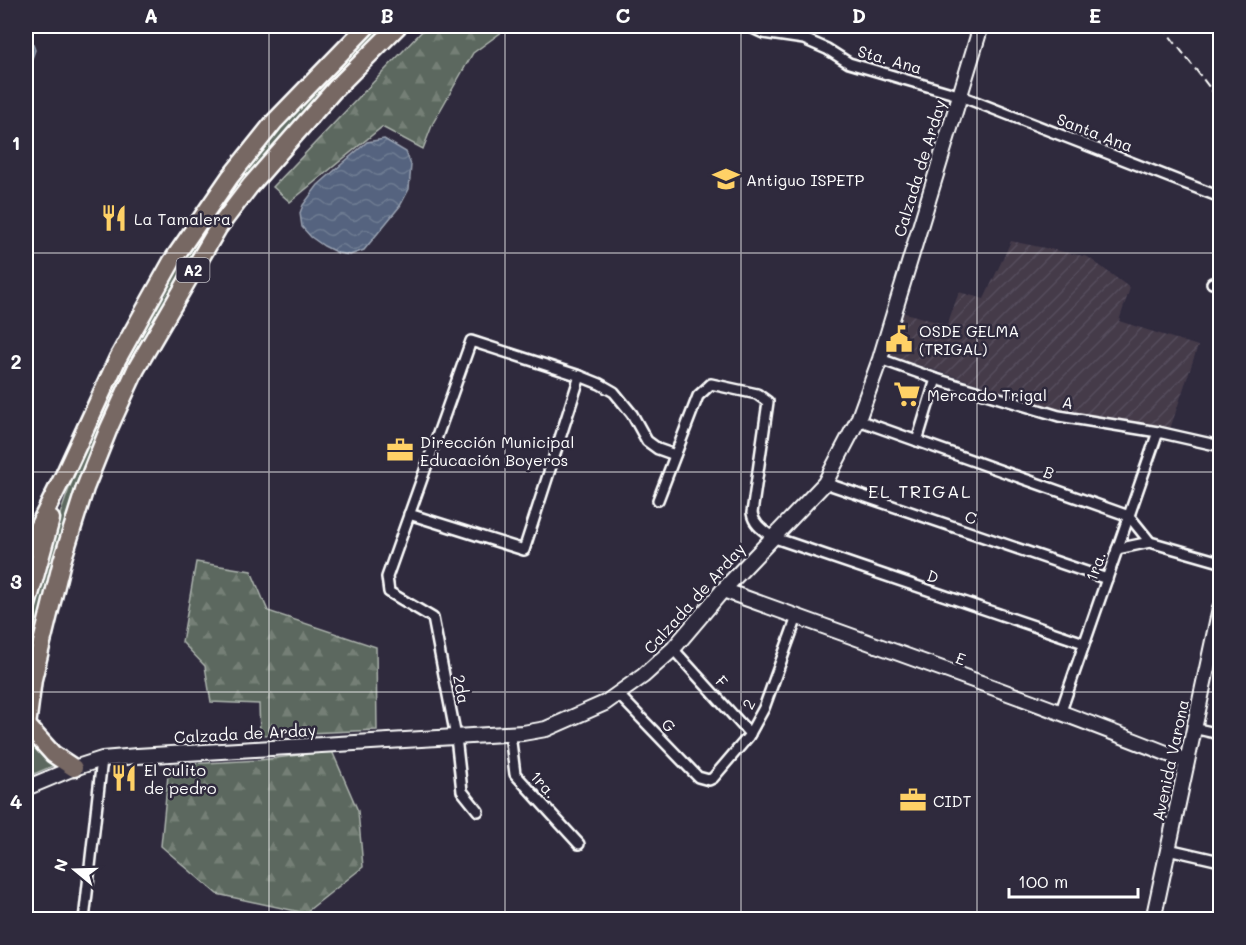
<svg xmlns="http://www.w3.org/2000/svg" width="1246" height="945" viewBox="0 0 1246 945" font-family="Mali,sans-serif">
	<defs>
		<pattern id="industrial-furrows" width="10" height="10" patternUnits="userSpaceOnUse" patternTransform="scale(1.5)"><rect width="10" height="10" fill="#443a4a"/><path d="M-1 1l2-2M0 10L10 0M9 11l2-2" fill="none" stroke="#574e5c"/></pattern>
		<pattern id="forest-firs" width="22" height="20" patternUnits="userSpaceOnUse" patternTransform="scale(1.5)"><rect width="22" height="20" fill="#5b685e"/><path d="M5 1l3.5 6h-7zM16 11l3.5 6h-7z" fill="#747f76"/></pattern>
		<pattern id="water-waves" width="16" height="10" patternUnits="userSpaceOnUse" patternTransform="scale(1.5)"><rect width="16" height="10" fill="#55647f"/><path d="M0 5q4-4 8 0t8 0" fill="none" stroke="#6e7b92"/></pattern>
	</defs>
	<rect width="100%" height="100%" fill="#2f2a3d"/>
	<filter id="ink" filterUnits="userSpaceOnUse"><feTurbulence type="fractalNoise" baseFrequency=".0167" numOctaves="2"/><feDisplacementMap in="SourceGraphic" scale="12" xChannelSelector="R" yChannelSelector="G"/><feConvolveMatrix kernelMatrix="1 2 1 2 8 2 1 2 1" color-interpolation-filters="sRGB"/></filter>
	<g filter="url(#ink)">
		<polygon fill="url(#industrial-furrows)" points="1011,241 1088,257 1130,288 1119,321 1198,346 1170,429 1055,408 887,355 902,312 947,325 959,292 984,299"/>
		<g fill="#5b685e" stroke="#adb4ae" stroke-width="1.5">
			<path d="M375,26H388L200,245L156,317L130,367L26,690C26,674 23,656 26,640C27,627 32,613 35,600C46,554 60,510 78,466C114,376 164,278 223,200C269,139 321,80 375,26Z"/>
			<polygon points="31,735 55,765 27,777"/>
		</g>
		<g fill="url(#forest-firs)" stroke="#adb4ae" stroke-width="1.5">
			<polygon points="427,26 510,26 473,53 433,123 423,149 382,127 290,202 273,187"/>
			<polygon points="196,562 251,571 268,611 376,647 377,730 260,735 259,704 211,702 205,666 182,642"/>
			<polygon points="332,751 358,811 363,867 305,913 217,894 161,846 169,765 260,760"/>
		</g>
		<g fill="url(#water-waves)" stroke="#99a2b2" stroke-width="1.5">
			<polygon points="26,26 35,50 30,64 26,68"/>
			<polygon points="384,139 406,152 411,165 409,189 400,206 364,250 350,255 338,253 324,246 311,237 302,227 300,213 303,205 318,185 367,142"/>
		</g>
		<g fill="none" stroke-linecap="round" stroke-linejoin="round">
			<defs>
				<g id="street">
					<polyline points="748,26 763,33 804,39 827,49 849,63 958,95 1220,197"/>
					<polyline points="1212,283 1220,285"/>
					<polyline points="880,359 936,379 1059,416 1158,432 1220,446"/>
					<polyline points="858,420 1129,516 1150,542 1220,562"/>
					<polyline points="917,441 936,379"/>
					<polyline points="825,483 1107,579"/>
					<path d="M658,500L698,396L711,384L757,394L768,402L752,513C754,525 763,530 772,537L1084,643"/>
					<polyline points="409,514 524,550 580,376"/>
					<polyline points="1117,549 1150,542"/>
					<polyline points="673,649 750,734"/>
					<polyline points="618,694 698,777 709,780 713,778 748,737 764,708 797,617"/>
					<polyline points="1061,711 1158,432"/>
					<polyline points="1193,728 1220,734"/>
					<polyline points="510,734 515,774 579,844"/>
					<polyline points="478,811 462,791 456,737 433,618 389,592 387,577 471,341 580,376 600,384 614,392 632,414 647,441 658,449 675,455"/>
					<polyline points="1168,849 1220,861"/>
					<polyline points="84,920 102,759"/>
				</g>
				<g id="secondary">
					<path d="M723,590C878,646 1033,700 1186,761"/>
					<polyline points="26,788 74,768 102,759 137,756 523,733 546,729 605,703 643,676 673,649 723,590 825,483 858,420 880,359 981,26"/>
					<polyline points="1153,920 1220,608"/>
				</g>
				<g id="highway">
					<polyline points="26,551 64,475 118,358 172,261 230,177 274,122 367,26"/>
					<polyline points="26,609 51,519"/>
					<polyline points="26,724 53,754 74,768"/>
					<polyline points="26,734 33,679 62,561 85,488 109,428 136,369 218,228 250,186 335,89 398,26"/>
				</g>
			</defs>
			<use href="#street" stroke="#fff" stroke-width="14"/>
			<use href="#secondary" stroke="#fff" stroke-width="18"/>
			<use href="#highway" stroke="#fff" stroke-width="21"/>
			<use href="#street" stroke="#2f2a3d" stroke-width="9"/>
			<use href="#secondary" stroke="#2f2a3d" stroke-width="14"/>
			<use href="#highway" stroke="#776864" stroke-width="16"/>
			<polyline stroke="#fff" stroke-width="2" stroke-dasharray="9 4.5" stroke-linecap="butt" points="1162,26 1220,101"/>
		</g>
	</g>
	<path fill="none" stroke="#fff" stroke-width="1.5" stroke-opacity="0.55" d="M269,26V920M505,26V920M741,26V920M977,26V920M26,253H1220M26,472H1220M26,692H1220"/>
	<defs>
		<symbol id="university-bare" viewBox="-9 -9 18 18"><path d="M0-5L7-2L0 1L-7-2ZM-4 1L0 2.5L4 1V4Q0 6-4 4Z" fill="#ffd166" stroke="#2f2a3d" stroke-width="2.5" paint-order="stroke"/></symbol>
		<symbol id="restaurant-bare" viewBox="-9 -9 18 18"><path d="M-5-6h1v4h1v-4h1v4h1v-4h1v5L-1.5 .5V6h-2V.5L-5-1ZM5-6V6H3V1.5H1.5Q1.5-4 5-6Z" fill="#ffd166" stroke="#2f2a3d" stroke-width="2.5" paint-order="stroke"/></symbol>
		<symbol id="civic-bare" viewBox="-9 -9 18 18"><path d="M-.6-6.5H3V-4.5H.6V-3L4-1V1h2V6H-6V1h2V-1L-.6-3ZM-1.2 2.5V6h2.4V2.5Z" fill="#ffd166" stroke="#2f2a3d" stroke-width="2.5" paint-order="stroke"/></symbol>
		<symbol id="supermarket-bare" viewBox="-9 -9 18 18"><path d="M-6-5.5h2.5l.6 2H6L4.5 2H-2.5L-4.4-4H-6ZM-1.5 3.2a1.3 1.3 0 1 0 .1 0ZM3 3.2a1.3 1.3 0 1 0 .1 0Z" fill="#ffd166" stroke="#2f2a3d" stroke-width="2.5" paint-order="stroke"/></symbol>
		<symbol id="office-bare" viewBox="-9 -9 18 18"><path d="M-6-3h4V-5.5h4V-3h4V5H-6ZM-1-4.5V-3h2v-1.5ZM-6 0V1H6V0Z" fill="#ffd166" stroke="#2f2a3d" stroke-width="2.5" paint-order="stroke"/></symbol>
	</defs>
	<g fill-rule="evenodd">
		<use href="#university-bare" x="707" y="160" width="38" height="38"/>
		<use href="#restaurant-bare" x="95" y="199" width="38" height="38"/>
		<use href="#civic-bare" x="880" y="320" width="38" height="38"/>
		<use href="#supermarket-bare" x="888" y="375" width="38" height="38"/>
		<use href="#office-bare" x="381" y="431" width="38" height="38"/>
		<use href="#restaurant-bare" x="105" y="759" width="38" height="38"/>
		<use href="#office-bare" x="894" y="781" width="38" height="38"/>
	</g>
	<g text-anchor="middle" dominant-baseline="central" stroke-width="5" stroke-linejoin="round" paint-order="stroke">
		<rect fill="#2f2a3d" stroke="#c1bfc5" stroke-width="1.5" x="176.5" y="258" width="33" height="24" rx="4.5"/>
		<g font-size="15" font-weight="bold" fill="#fff">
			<text x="193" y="270">A2</text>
		</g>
		<g font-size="16" fill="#fff" stroke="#2f2a3d">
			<text transform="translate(890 59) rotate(16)">Sta. Ana</text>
			<text transform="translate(1095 132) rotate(21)">Santa Ana</text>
			<text transform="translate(919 168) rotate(-73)">Calzada de Arday</text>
			<text transform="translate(1068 402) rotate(11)">A</text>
			<text transform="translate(1049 472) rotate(19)">B</text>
			<text transform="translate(971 517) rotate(19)">C</text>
			<text transform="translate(1095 566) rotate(-70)">1ra.</text>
			<text transform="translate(933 576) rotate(19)">D</text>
			<text transform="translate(694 598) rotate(-48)">Calzada de Arday</text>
			<text transform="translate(961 658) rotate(19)">E</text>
			<text transform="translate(722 681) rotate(48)">F</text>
			<text transform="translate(462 689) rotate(79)">2da</text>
			<text transform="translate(748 704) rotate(-64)">2</text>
			<text transform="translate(669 725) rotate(46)">G</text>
			<text transform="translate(245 733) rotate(-3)">Calzada de Arday</text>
			<text transform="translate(1170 760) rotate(-78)">Avenida Varona</text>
			<text transform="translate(544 784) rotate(48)">1ra.</text>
		</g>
		<g font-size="16" fill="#fff" stroke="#2f2a3d" text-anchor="start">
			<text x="746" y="179">Antiguo ISPETP</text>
			<text x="134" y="218">La Tamalera</text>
			<text x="919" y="330">OSDE GELMA<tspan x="919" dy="18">(TRIGAL)</tspan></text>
			<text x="927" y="394">Mercado Trigal</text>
			<text x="420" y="441">Dirección Municipal<tspan x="420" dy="18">Educación Boyeros</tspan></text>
			<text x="144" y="769">El culito<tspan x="144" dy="18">de pedro</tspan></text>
			<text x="933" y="800">CIDT</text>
		</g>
		<g font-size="18" letter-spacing="1.5" fill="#fff" stroke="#2f2a3d">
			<text x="920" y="491">EL TRIGAL</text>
		</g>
	</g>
	<rect width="1246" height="945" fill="none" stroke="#2f2a3d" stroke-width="66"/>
	<g transform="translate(75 870) rotate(289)" stroke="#2f2a3d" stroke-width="4.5" paint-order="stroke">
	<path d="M0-4.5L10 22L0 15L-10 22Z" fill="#ffffff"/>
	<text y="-9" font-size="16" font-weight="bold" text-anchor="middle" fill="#ffffff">N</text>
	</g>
	<path d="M1009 888v9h129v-9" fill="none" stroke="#ffffff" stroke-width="3"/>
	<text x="1018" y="888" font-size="18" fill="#ffffff" stroke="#2f2a3d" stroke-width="4.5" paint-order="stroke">100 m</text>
	<rect x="33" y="33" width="1180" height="879" fill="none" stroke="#fff" stroke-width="2"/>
	<g font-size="20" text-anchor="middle" font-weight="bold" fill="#fff">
		<text x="151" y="23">A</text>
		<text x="387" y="23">B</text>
		<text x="623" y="23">C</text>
		<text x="859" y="23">D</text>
		<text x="1095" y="23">E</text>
		<text x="16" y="150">1</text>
		<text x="16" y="369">2</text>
		<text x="16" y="589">3</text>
		<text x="16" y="809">4</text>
	</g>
</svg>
